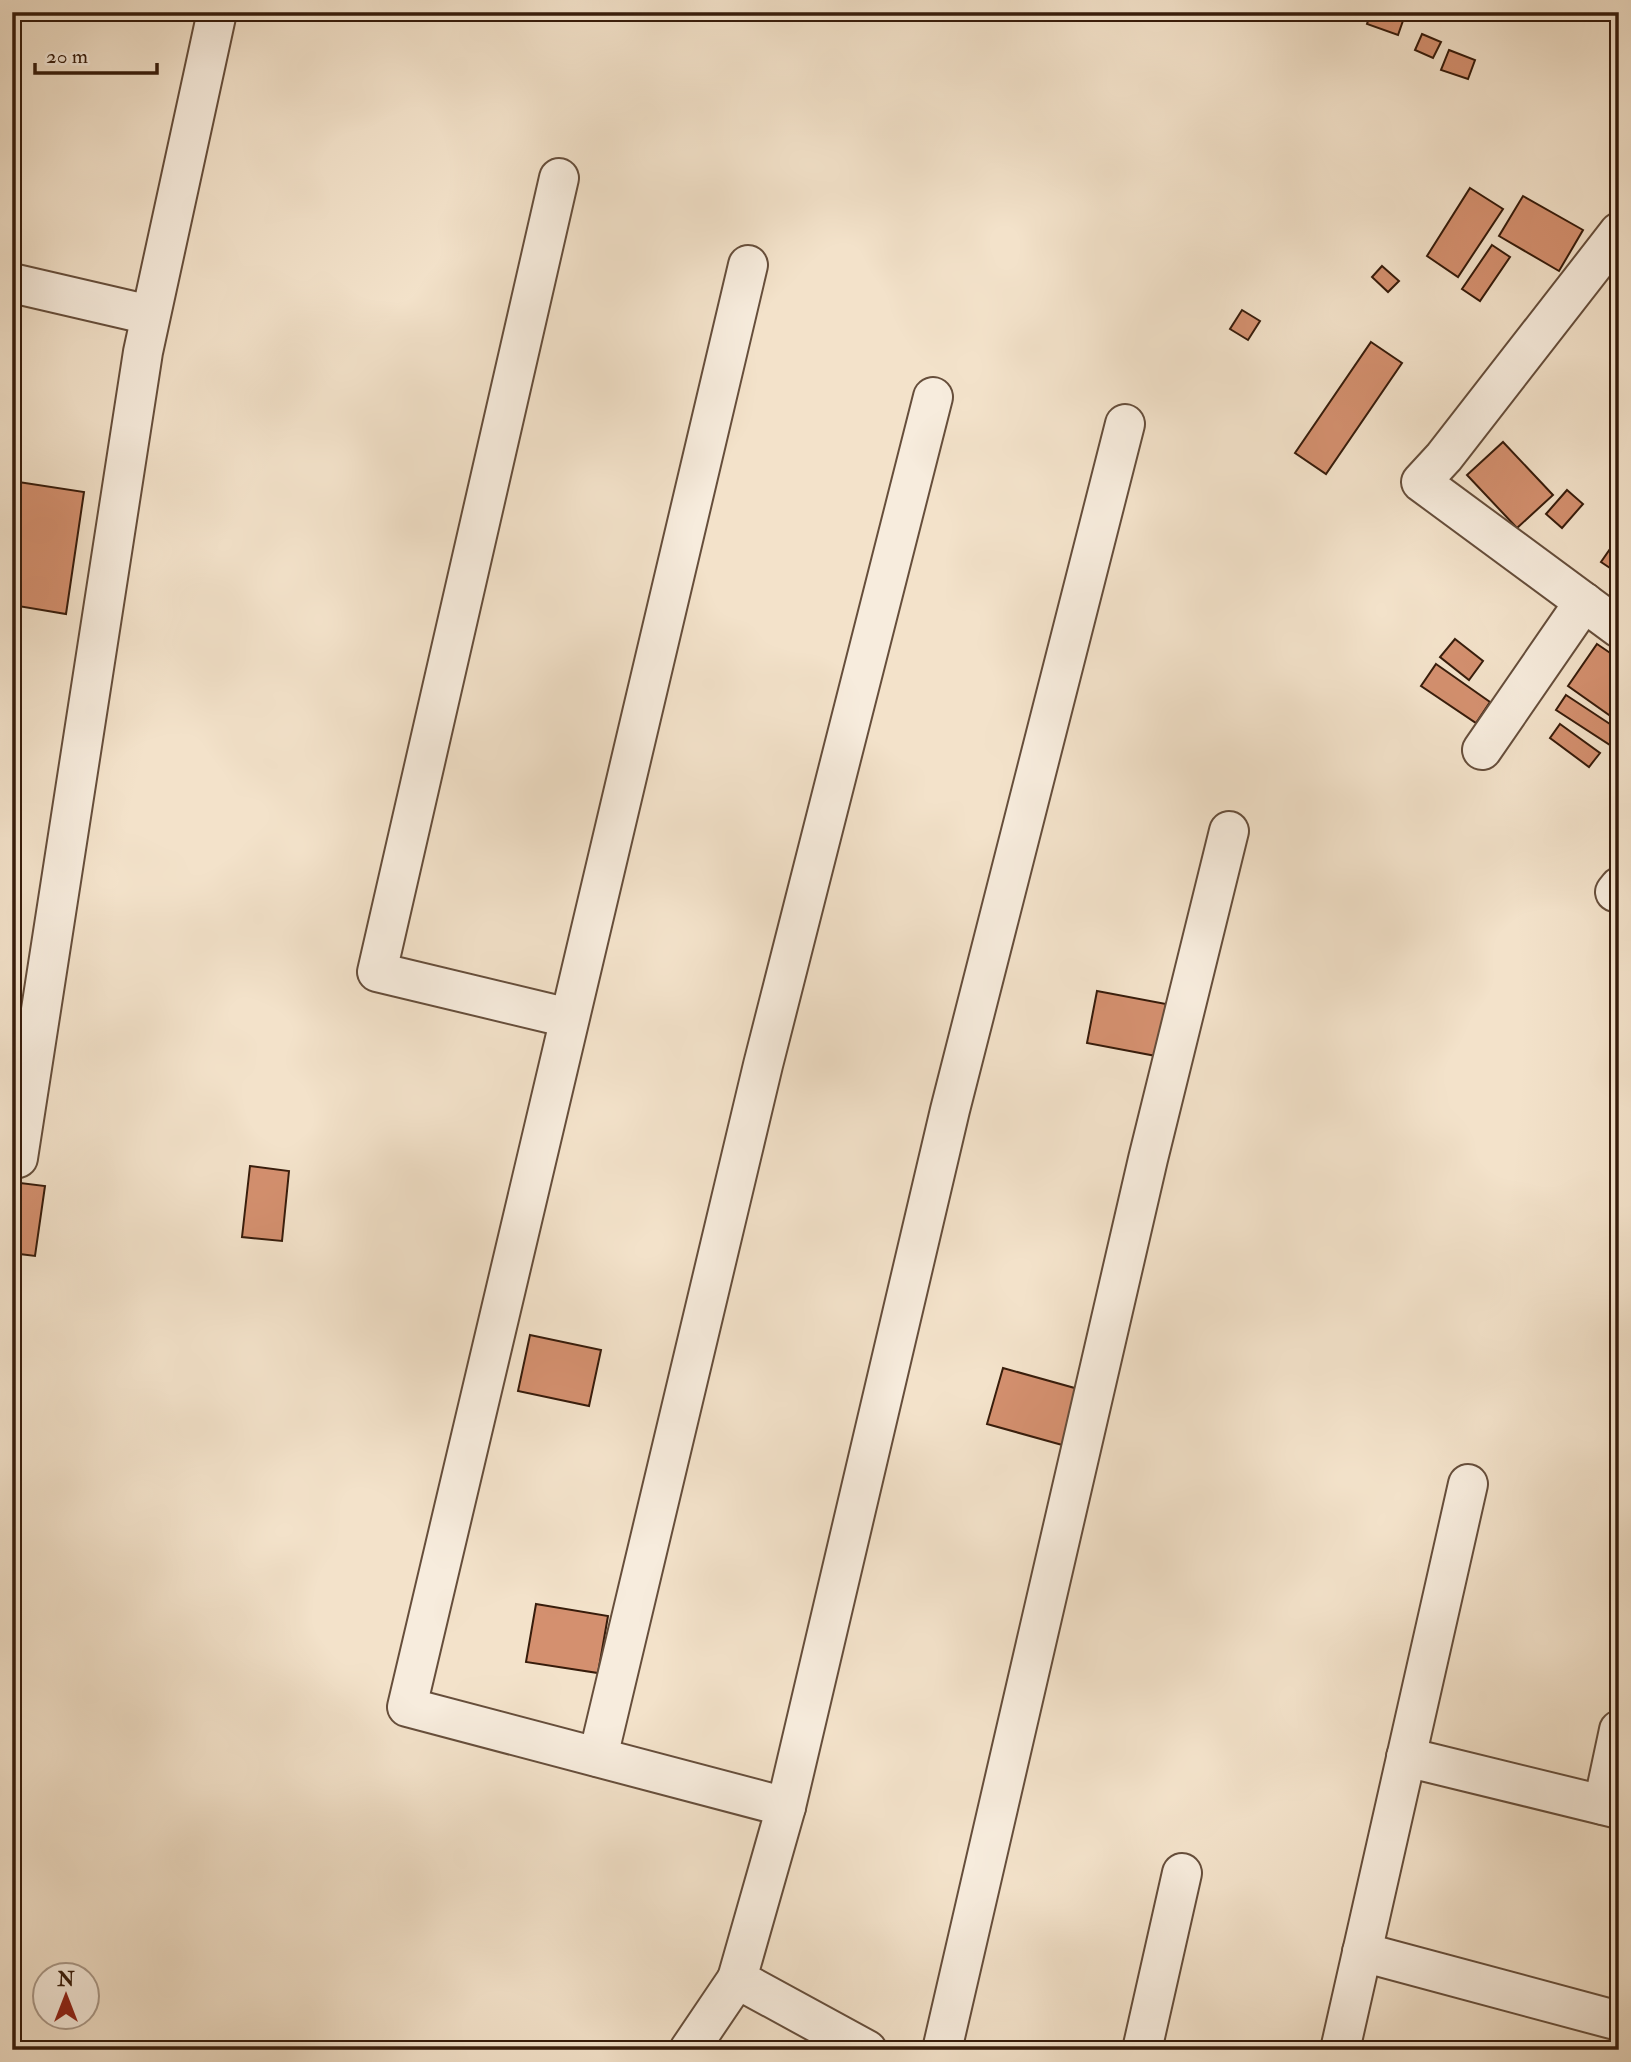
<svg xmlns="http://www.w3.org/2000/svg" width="1631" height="2062" viewBox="0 0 1631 2062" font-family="'IM FELL Double Pica',serif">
	<rect width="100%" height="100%" fill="#f3e2ca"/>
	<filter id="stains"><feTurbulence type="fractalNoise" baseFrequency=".00286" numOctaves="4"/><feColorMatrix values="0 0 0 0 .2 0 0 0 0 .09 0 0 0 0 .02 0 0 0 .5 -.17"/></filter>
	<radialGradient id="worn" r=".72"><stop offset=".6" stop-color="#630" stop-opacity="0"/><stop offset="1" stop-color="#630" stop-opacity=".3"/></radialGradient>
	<g fill="#d4906f" stroke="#371c0b" stroke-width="2">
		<polygon points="1371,12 1406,12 1398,35 1367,24"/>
		<polygon points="1422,34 1441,42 1433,58 1415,50"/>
		<polygon points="1449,50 1475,60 1468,79 1441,70"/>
		<polygon points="1470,188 1503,209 1458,277 1427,256"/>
		<polygon points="1523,196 1583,230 1559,271 1499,236"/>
		<polygon points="1492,245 1510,257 1480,301 1462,289"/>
		<polygon points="1382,266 1399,281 1388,292 1372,277"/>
		<polygon points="1242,310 1260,321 1248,340 1230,329"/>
		<polygon points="1371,342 1402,363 1326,474 1295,453"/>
		<polygon points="1503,442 1553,495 1517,528 1467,475"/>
		<polygon points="12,481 84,492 66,614 12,605"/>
		<polygon points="1567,490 1583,504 1562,528 1546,514"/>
		<polygon points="1619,536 1619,574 1601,562"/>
		<polygon points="1455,639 1483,661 1469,680 1440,657"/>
		<polygon points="1597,644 1619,659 1619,722 1568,686"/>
		<polygon points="1436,664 1490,702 1476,723 1421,686"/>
		<polygon points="1566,695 1619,730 1610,745 1556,710"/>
		<polygon points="1560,724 1600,753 1589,767 1550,738"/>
		<polygon points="1097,991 1166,1004 1156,1056 1087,1043"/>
		<polygon points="250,1166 289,1171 282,1241 242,1237"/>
		<polygon points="12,1182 45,1186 35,1256 12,1253"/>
		<polygon points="530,1335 601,1350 589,1406 518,1391"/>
		<polygon points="1003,1368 1089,1392 1073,1448 987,1424"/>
		<polygon points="536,1604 608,1616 598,1673 526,1662"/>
	</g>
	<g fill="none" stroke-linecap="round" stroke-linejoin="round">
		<defs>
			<g id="street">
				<polyline points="559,178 377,972 569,1018"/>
				<polyline points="1619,232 1444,457 1421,482 1619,628"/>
				<polyline points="748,265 407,1707 786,1807 950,1110 1125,424"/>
				<polyline points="12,283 150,315"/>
				<polyline points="1482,750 1584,602"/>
				<polyline points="1615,892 1619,887"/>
				<polyline points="18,1158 143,352 217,12"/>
				<polyline points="598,1757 763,1065 933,397"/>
				<polyline points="1406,1757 1619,1809"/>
				<polyline points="1603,1805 1619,1730"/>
				<polyline points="786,1807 737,1979 867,2050"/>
				<polyline points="1362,1952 1619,2021"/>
				<polyline points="689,2050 737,1979"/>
				<polyline points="942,2050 1148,1159 1229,831"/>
				<polyline points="1142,2050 1182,1873"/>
				<polyline points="1340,2050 1468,1484"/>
			</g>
		</defs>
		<use href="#street" stroke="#664e3b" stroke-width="42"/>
		<use href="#street" stroke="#f7ecdd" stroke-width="38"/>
	</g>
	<rect width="1631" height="2062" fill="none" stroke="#f3e2ca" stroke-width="42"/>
	<rect x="14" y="14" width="1603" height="2034" fill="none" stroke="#371c0b" stroke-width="3.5"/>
	<rect x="21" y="21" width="1589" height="2020" fill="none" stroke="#371c0b" stroke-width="2"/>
	<g transform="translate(66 1996)"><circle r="33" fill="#f7ecdd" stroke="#aa9989" stroke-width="2"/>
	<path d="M0-5L12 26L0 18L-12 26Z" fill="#8f2418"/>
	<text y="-10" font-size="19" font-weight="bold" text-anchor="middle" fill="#371c0b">N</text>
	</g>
	<path d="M35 63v10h122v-10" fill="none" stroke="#371c0b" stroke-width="3.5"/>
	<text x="46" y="63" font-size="21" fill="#371c0b" stroke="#f7ecdd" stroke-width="5" paint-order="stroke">20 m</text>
	<rect width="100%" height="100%" filter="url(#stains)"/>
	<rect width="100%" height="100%" fill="url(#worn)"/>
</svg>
